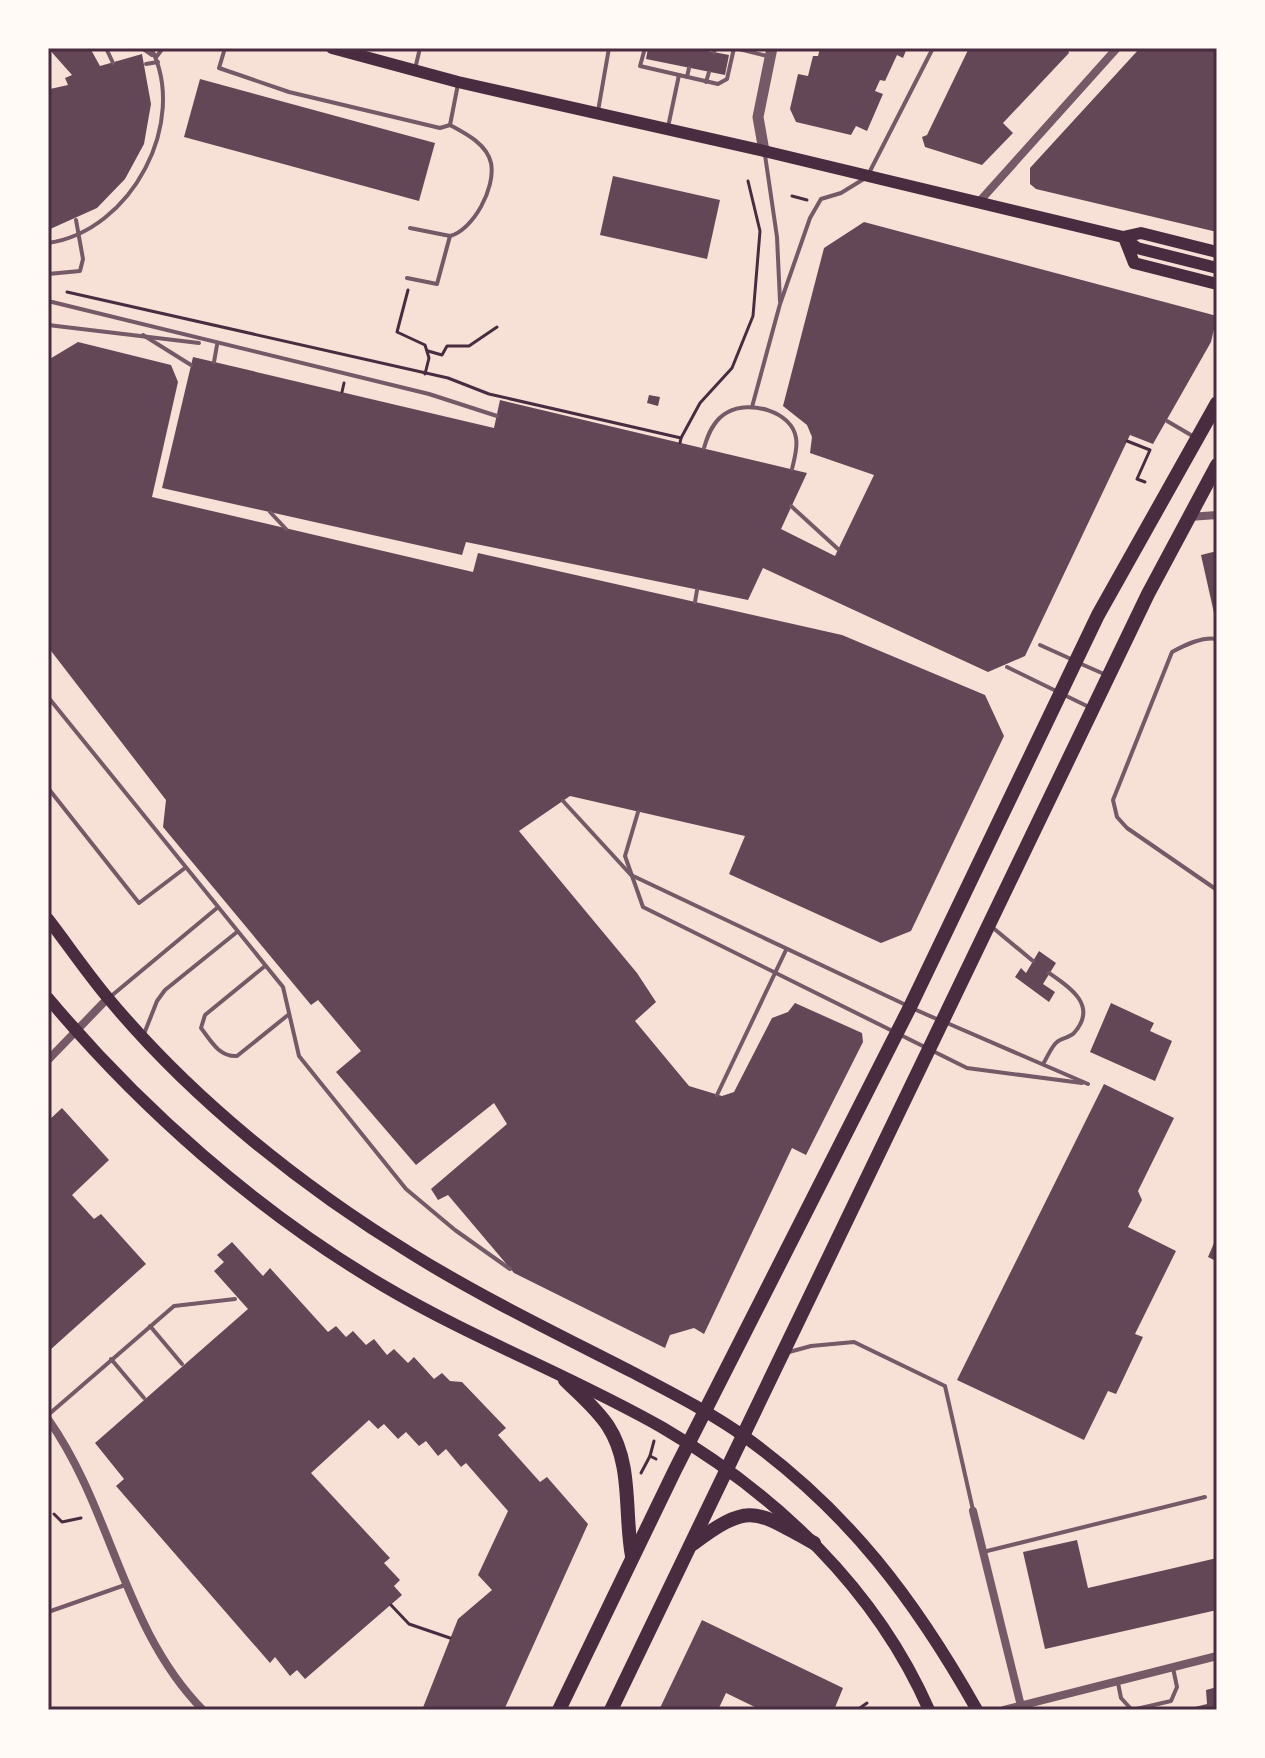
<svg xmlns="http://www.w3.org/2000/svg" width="1265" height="1758" viewBox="0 0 1265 1758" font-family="'Noto Serif',serif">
	<rect width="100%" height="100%" fill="#f7e1d7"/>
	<g fill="#644757">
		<polygon points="48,48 90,48 100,66 142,54 151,104 144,144 125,179 97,208 48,230 50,89 68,85 65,78 72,75"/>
		<polygon points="648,48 693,48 729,55 725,75 646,59"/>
		<polygon points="820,48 907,48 903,58 897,55 885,81 880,80 875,91 883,94 867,131 856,126 851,135 796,122 790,109 798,74 808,76 813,56 818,56"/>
		<polygon points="969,48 1067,48 1069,53 1003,123 1013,133 982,165 925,147 922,137 927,135"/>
		<polygon points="1140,48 1217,48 1217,232 1036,189 1030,184 1030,168"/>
		<polygon points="200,79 435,143 419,201 184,137"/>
		<polygon points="613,176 720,200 707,259 600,235"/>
		<polygon points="864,222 1217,316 1211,342 1153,444 1130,435 1025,656 988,672 763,568 748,600 466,542 462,555 162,488 193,357 494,428 500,400 807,473 781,529 835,556 874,475 810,453 812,437 807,425 783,406 824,248"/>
		<polygon points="78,342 171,365 178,382 152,497 473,572 478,553 842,635 985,695 1004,736 911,931 881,943 729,874 745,836 570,796 519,831 637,973 656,1002 635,1021 689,1086 722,1096 734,1092 772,1018 788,1012 795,1003 862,1033 863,1042 806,1155 792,1148 704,1334 694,1328 670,1335 665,1348 514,1273 448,1195 438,1200 431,1189 507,1124 494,1103 416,1165 336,1072 361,1051 318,1000 311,1005 163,827 166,800 48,647 48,360"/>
		<polygon points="649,395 660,397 658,406 647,403"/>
		<polygon points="1217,551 1217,622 1216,622 1201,555"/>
		<polygon points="1039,951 1056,963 1043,984 1055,992 1049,1002 1015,977 1021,968 1026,973"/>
		<polygon points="1111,1003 1154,1023 1150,1031 1172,1041 1155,1081 1090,1052"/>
		<polygon points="1104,1084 1174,1118 1138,1191 1142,1200 1128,1227 1176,1251 1135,1334 1143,1337 1116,1394 1108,1391 1084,1440 957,1380"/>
		<polygon points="62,1108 109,1160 72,1195 94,1219 101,1214 146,1264 50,1350 48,1121"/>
		<polygon points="1217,1236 1217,1268 1214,1266 1216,1261 1208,1257"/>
		<polygon points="232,1242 263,1276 270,1268 328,1332 336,1326 346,1337 353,1331 366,1345 374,1339 387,1355 394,1349 408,1363 414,1357 434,1379 442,1373 450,1381 462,1382 506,1428 498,1435 540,1482 547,1477 588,1524 504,1710 422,1710 458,1619 492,1590 478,1575 508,1511 466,1463 461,1467 446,1449 438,1456 426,1441 419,1446 406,1432 398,1439 384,1424 378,1429 369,1420 311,1473 390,1558 384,1563 400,1580 394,1586 402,1595 305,1679 297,1670 290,1676 275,1657 270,1663 116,1486 124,1479 95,1443 248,1309 214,1271 224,1262 217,1255"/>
		<polygon points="1077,1540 1088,1588 1217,1558 1217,1610 1045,1649 1023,1552"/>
		<polygon points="702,1620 843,1688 834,1710 761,1710 726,1693 718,1710 659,1710"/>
		<polygon points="1217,1687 1217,1710 1183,1710 1207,1704 1206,1690"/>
	</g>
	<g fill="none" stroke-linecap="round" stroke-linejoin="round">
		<g stroke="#4a2c40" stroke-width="3">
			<polyline points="792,196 807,200"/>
			<polyline points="408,290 397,332 425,345 429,358 425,374"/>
			<polyline points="67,292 448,378 489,394 681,438 680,443"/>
			<polyline points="428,351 442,355 447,346 469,346 497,327"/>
			<polyline points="342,392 344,383"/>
			<polyline points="681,438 700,403 732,368 753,316 760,231 748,181"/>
			<polyline points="1127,441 1150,450 1137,479 1145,482"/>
			<polyline points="654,1441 650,1456 656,1459"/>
			<polyline points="641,1473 650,1456"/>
			<polyline points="54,1514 62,1522 81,1518"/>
			<polyline points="391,1605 409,1624 450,1638"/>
			<polyline points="857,1710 867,1703"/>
		</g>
		<g stroke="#755966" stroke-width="4">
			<polyline points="106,48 113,63"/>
			<polyline points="142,48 152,55"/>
			<path d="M225,48L219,68L289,92L440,128L450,125C465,133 487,144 491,163C496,188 473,230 450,236L410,228"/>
			<polyline points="645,48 640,66 718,84 727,79 734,48"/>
			<polyline points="735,48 767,56"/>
			<polyline points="714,52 715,48"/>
			<polyline points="157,56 163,48"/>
			<polyline points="146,64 158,62"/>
			<polyline points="415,69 420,48"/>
			<polyline points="687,77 689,68"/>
			<polyline points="706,82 709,72"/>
			<polyline points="598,111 609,48"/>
			<polyline points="450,125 458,84"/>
			<polyline points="668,127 679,75"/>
			<polyline points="765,155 777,237 780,301"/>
			<path d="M48,243C132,231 189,121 151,48"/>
			<polyline points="48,274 80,271 83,259 76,220"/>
			<polyline points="407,278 437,284 450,236"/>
			<polyline points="48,301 429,394 497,416"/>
			<polyline points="48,325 199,343"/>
			<polyline points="143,335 191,365"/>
			<polyline points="214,362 217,345"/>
			<polyline points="752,407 780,304 810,218 821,199 841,193 867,177 933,48"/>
			<polyline points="1167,421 1196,438"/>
			<path d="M704,448C708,434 714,419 728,412C749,400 792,411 796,438C798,448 794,460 792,469"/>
			<polyline points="791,506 838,549"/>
			<polyline points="270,512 286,529"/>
			<polyline points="695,602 697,590"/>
			<path d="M1217,639C1203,636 1185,645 1172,652L1113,800L1117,817L1127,828L1217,890"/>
			<polyline points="1040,645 1071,659"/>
			<polyline points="1079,663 1104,674"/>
			<polyline points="1007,667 1091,708"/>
			<polyline points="48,697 283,987 299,1056 406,1189 455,1230 510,1269"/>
			<polyline points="48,788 139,903 185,868"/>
			<polyline points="563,801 631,875 906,1005"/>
			<polyline points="638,812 625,856 643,907 967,1068 1082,1083"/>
			<polyline points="992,927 1033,961"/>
			<path d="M265,966L205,1015L201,1028C211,1041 219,1057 237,1056L288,1015"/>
			<polyline points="110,997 217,908"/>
			<polyline points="914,1009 939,1020"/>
			<polyline points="947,1023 1088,1084"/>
			<polyline points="144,1034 157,1001 165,990 237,932"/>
			<path d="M1043,1064C1047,1058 1051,1047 1057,1042C1061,1038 1069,1038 1074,1033C1098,1006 1071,988 1049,973"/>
			<polyline points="717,1095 786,950"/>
			<polyline points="150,1326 182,1364"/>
			<polyline points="789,1352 811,1346 854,1342 945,1386 973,1510"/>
			<polyline points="111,1359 144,1398"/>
			<polyline points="48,1415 174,1306 235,1299"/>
			<polyline points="983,1552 1205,1497"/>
			<polyline points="48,1612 125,1585"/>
			<polyline points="1118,1683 1121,1698 1132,1710 1171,1701 1177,1687 1173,1668"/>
		</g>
		<g stroke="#755966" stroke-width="8">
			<polyline points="978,203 1117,48"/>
			<polyline points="1189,517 1217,515"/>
			<polyline points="48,1060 108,998"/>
			<path d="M48,1419C113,1511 123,1629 203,1710"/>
			<polyline points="973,1511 1022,1710"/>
			<polyline points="1004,1710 1217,1656"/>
		</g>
		<polyline stroke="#755966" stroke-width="11" points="764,151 758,117 772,48"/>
		<g stroke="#4a2c40" stroke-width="12">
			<polyline points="332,48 458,82 764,151 1123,237 1137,248 1217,268"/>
			<polyline points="1123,237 1141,233 1217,252"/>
			<polyline points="1125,240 1134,263 1217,284"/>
			<path d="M48,919C68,945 87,973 108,998C192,1099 301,1186 412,1254C483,1298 558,1334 632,1372C670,1392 710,1412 745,1437C849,1512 915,1600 977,1710"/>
			<path d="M48,998C141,1109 257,1211 382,1285C473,1339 572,1376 663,1428C776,1494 876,1589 929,1710"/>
		</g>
		<g stroke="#4a2c40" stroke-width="14">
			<path d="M565,1380C579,1394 597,1409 608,1426C633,1464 624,1514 632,1556"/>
			<path d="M693,1544C750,1501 756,1511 814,1543"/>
			<polyline points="559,1710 675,1470 910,1007 1098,615 1217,403"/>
			<polyline points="611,1710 1148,594 1217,465"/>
		</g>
	</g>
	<rect width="1265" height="1758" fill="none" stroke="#fffaf5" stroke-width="100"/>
	<rect x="50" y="50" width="1165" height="1658" fill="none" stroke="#4a2c40" stroke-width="3"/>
</svg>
